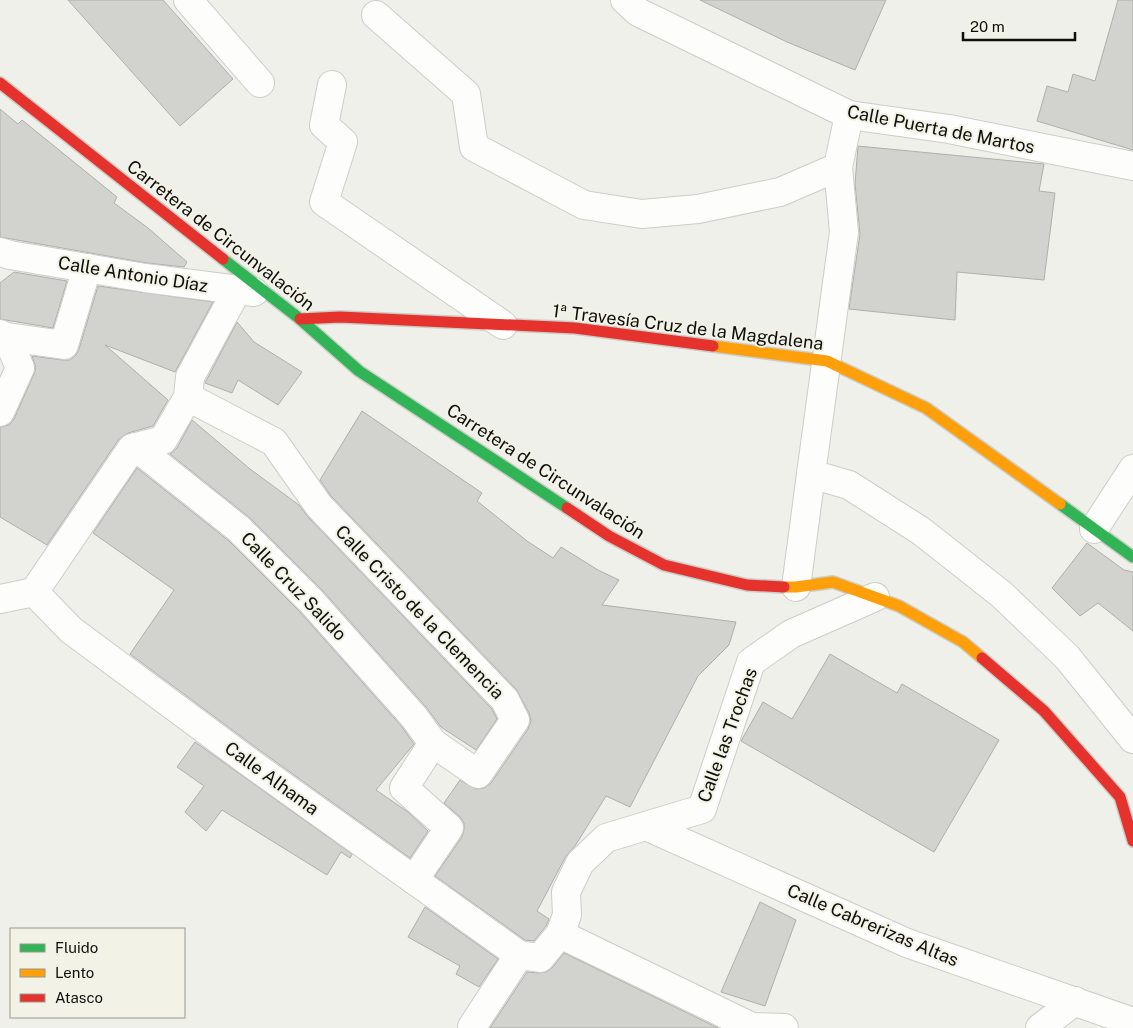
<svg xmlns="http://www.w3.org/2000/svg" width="1133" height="1028" viewBox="0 0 1133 1028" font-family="'Public Sans',sans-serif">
	<rect width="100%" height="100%" fill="#eff0e9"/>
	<g fill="#d2d3ce" stroke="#aeafa9">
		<polygon points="68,0 163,0 233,79 180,126"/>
		<polygon points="700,0 886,0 855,70 787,42"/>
		<polygon points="1118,0 1133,0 1133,150 1037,121 1047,86 1068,92 1073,74 1095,81"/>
		<polygon points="0,109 18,124 22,120 117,197 114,203 148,228 187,262 184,267 147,263 0,237"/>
		<polygon points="858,146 1044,164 1039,191 1055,193 1044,280 957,272 955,320 849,309 860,234 855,184"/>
		<polygon points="14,272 67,281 53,328 0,319 0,283"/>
		<polygon points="98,286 213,302 175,372 105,345 168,400 153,426 128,433 119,439 47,545 0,517 0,427 9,425 14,419 34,374 36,368 32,356 62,360 70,360 76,355 79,349"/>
		<polygon points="237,322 254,342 302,372 278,405 238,380 232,393 205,383"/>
		<polygon points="362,411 482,493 477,501 527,541 553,558 561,547 598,570 619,580 602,605 736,622 729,645 698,676 630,807 606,796 575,846 566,856 537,911 549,919 546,926 534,941 525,940 435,876 462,837 464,830 464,823 460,817 444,803 460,780 476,789 484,788 491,783 528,729 531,721 529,713 516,689 331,496 320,480"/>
		<polygon points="192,420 250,469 299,505 308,517 492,709 497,719 476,750 441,727 426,707 323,591 250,518 170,454 177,448"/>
		<polygon points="137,468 229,541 300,612 402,727 414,744 376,790 408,812 428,831 410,858 258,749 130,654 174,590 93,533"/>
		<polygon points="1087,543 1124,570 1133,572 1133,631 1098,603 1080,616 1052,588"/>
		<polygon points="830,654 897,693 902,684 999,740 934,852 741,741 763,702 792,719"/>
		<polygon points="195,742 352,854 350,858 341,852 327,875 222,810 206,831 185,812 204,786 177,767"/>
		<polygon points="760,902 796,920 765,1006 721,992"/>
		<polygon points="425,907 498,959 479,987 456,974 460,966 408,937"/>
		<polygon points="564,953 718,1028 490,1028 527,972 538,973 546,972 552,968"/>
	</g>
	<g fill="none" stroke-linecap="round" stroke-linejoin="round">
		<defs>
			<g id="street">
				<polyline points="188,0 260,83"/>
				<polyline points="625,0 638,12 849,115 949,129 1133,166"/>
				<polyline points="376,15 466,94 474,147 584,205 642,214 698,209 780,192 838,167"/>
				<polyline points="332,85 324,125 343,142 324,202 503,325"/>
				<polyline points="849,115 838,167 844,232 811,474 849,485 921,531 1001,594 1067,657 1133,739"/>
				<polyline points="0,252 10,255 145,278 254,292"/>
				<polyline points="0,334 7,337 64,345 87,268"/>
				<polyline points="188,397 274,442 319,506 505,700 515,720 478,774 433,743 404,788 449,828 414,880"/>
				<polyline points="0,412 20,368 7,337"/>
				<polyline points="136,447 239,529 311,601 414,717 433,743"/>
				<polyline points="1094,529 1133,469"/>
				<polyline points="796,587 811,474"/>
				<polyline points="34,592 71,630 249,762 519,955"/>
				<polyline points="34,592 132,448 163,440 188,397 190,377 237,290"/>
				<polyline points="0,599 34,592"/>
				<polyline points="646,826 907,943 1133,1022"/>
				<polyline points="560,934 752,1027 784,1028"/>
				<polyline points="472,1027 519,955 540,958 560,934 567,915 566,892 580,863 606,838 702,809 751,662 791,634 875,597"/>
				<polyline points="1040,1028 1075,1001"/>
			</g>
			<g id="fast">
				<polyline points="223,259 300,319 359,371 567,508"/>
				<polyline points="1060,504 1133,557"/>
			</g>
			<g id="slow">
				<polyline points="713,346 827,361 926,408 1060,504"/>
				<polyline points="784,587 796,587 833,582 899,606 963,642 982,658"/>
			</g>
			<g id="jam">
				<polyline points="0,83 223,259"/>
				<polyline points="300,319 340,317 575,328 713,346"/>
				<polyline points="567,508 609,536 664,565 747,585 784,587"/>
				<polyline points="982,658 1044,711 1120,797 1133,841"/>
			</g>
		</defs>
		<use href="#street" stroke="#cccdc7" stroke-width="30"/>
		<use href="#fast" stroke="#cccdc7" stroke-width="14"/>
		<use href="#slow" stroke="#cccdc7" stroke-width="14"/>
		<use href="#jam" stroke="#cccdc7" stroke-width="14"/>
		<use href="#street" stroke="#fdfdfc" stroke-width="28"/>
		<use href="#fast" stroke="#30b455" stroke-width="11"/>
		<use href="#slow" stroke="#ff9f0a" stroke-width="11"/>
		<use href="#jam" stroke="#e5322d" stroke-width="11"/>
	</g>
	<g text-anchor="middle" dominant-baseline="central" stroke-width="4" stroke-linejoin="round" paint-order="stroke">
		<g font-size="18" fill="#0e0e0a" stroke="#f2f3e6">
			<text transform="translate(941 129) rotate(11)">Calle Puerta de Martos</text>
			<text transform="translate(221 235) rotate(38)">Carretera de Circunvalación</text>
			<text transform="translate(133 274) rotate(9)">Calle Antonio Díaz</text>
			<text transform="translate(688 327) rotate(7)">1ª Travesía Cruz de la Magdalena</text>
			<text transform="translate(546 471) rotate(33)">Carretera de Circunvalación</text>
			<text transform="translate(294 586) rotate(46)">Calle Cruz Salido</text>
			<text transform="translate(420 612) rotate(46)">Calle Cristo de la Clemencia</text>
			<text transform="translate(727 735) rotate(-70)">Calle las Trochas</text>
			<text transform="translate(272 778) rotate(36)">Calle Alhama</text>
			<text transform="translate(873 925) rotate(23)">Calle Cabrerizas Altas</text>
		</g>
	</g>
	<rect x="10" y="928" width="175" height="90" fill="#f2f3e6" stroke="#97978e"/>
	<rect x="20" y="944" width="25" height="8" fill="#30b455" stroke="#97978e"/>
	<text x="55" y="953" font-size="15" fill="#0e0e0a">Fluido</text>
	<rect x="20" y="969" width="25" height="8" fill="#ff9f0a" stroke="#97978e"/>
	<text x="55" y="978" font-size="15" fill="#0e0e0a">Lento</text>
	<rect x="20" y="994" width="25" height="8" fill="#e5322d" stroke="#97978e"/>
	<text x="55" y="1003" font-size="15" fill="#0e0e0a">Atasco</text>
	<path d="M963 32v8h112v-8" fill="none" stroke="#0e0e0a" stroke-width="2.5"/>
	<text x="970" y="32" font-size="15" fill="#0e0e0a" stroke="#f2f3e6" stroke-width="4" paint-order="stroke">20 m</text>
</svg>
